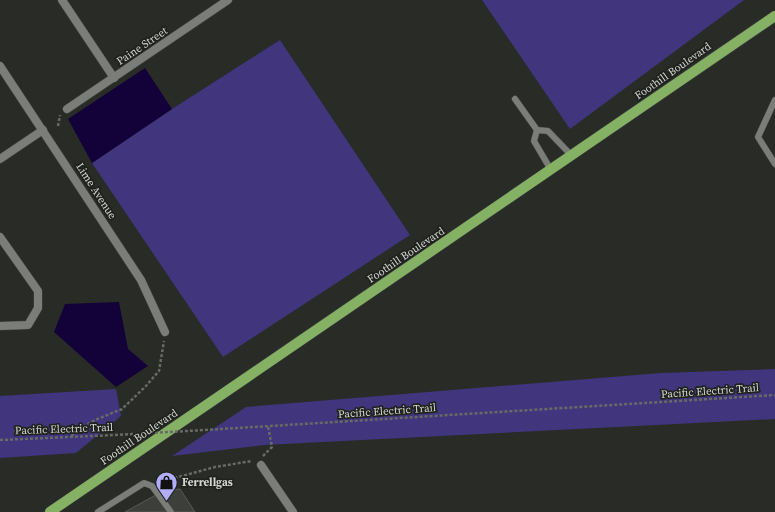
<svg xmlns="http://www.w3.org/2000/svg" width="775" height="512" viewBox="0 0 775 512" font-family="'Source Serif 4',serif">
	<rect width="100%" height="100%" fill="#292b27"/>
	<g fill="#41357e">
		<polygon points="482,0 744,0 570,129"/>
		<polygon points="280,40 410,235 223,357 92,163 172,109"/>
		<polygon points="775,369 775,419 264,445 172,456 246,407 661,373"/>
		<polygon points="116,389 121,416 76,453 0,458 0,396"/>
	</g>
	<g fill="#120239">
		<polygon points="145,68 172,109 92,163 68,119"/>
		<polygon points="119,302 128,349 148,366 116,387 54,332 65,304"/>
	</g>
	<polygon fill="#3c3f3a" stroke="#585b57" points="180,489 195,512 125,512 163,491"/>
	<g fill="none" stroke-linecap="round" stroke-linejoin="round">
		<defs>
			<g id="service">
				<polyline points="515,99 537,130"/>
				<polyline points="775,100 758,137 775,164"/>
				<polyline points="551,170 534,141 537,130 548,131 572,156"/>
				<polyline points="98,512 144,483 152,486 171,512"/>
			</g>
			<g id="minor">
				<polyline points="62,0 114,78"/>
				<polyline points="0,66 141,280 165,332"/>
				<polyline points="67,109 228,0"/>
				<polyline points="0,159 43,130"/>
				<polyline points="0,237 38,291 38,308 28,325 0,326"/>
				<polyline points="261,465 293,512"/>
			</g>
			<polyline id="primary" points="50,512 775,16"/>
		</defs>
		<use href="#service" stroke="#444643" stroke-width="7"/>
		<use href="#minor" stroke="#444643" stroke-width="9"/>
		<use href="#primary" stroke="#444643" stroke-width="11"/>
		<g stroke="#686a66" stroke-width="2.5" stroke-dasharray="3 2" stroke-linecap="butt">
			<polyline points="58,126 60,115"/>
			<polyline points="205,430 775,395"/>
			<polyline points="72,436 74,432 95,420 122,409 145,387 159,371 164,341"/>
			<polyline points="0,440 115,435"/>
			<polyline points="263,456 272,447 268,426"/>
			<polyline points="160,482 215,467 252,461"/>
		</g>
		<use href="#service" stroke="#7a7d78" stroke-width="6"/>
		<use href="#minor" stroke="#7a7d78" stroke-width="8"/>
		<use href="#primary" stroke="#85b165" stroke-width="10"/>
		<polyline stroke="#686a66" stroke-width="2.5" stroke-dasharray="3 2" stroke-linecap="butt" points="115,435 205,430"/>
	</g>
	<defs>
		<symbol id="shop-pin" viewBox="-11 -11 22 30"><path d="M0 17L-7.5 6A9.5 9.5 0 1 1 7.5 6Z" fill="#b2adf9" stroke="#1f221d"/><path d="M-5-2.5h2.3a2.7 3.5 0 0 1 5.4 0H5L5.5 6h-11ZM-1.5-2.5h3a1.5 2.3 0 0 0-3 0Z" fill="#111"/></symbol>
	</defs>
	<g fill-rule="evenodd">
		<use href="#shop-pin" x="154" y="470" width="25" height="34"/>
	</g>
	<g text-anchor="middle" dominant-baseline="central" stroke-width="3.5" stroke-linejoin="round" paint-order="stroke">
		<g font-size="11" fill="#d4d6d3" stroke="#1f221d">
			<text transform="translate(142 46) rotate(-34)">Paine Street</text>
			<text transform="translate(673 71) rotate(-35)">Foothill Boulevard</text>
			<text transform="translate(96 191) rotate(57)">Lime Avenue</text>
			<text transform="translate(406 255) rotate(-34)">Foothill Boulevard</text>
			<text transform="translate(710 391) rotate(-4)">Pacific Electric Trail</text>
			<text transform="translate(387 411) rotate(-4)">Pacific Electric Trail</text>
			<text transform="translate(64 429) rotate(-2)">Pacific Electric Trail</text>
			<text transform="translate(139 437) rotate(-34)">Foothill Boulevard</text>
		</g>
		<g font-size="11" font-weight="bold" fill="#d4d6d3" stroke="#1f221d" text-anchor="start">
			<text x="182" y="482">Ferrellgas</text>
		</g>
	</g>
</svg>
